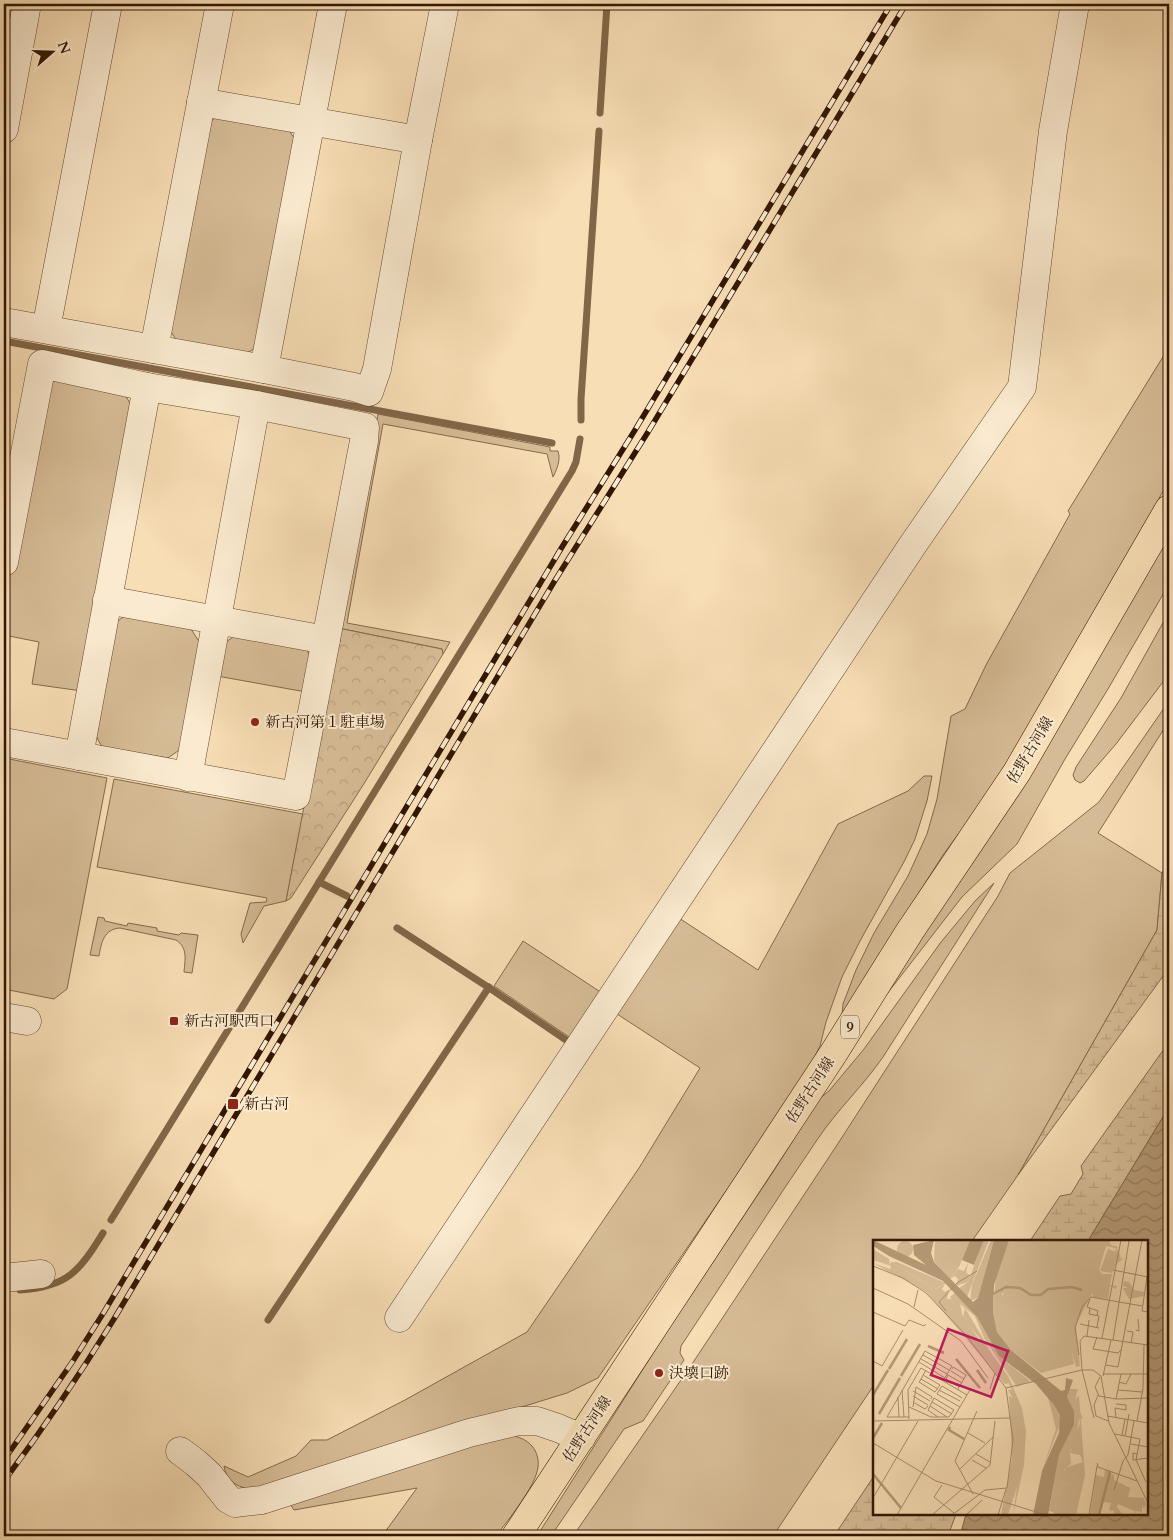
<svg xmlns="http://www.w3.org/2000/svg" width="1173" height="1540" viewBox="0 0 1173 1540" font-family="Cardo,'Noto Serif JP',serif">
	<defs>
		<pattern id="wetland-marsh" width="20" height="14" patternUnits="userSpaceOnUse" patternTransform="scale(1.25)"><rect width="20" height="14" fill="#d6bc96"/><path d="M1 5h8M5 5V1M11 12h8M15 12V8" fill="none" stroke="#b8a180"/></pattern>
		<pattern id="park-crowns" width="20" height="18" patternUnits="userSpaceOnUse" patternTransform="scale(1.25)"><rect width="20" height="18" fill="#d6bc96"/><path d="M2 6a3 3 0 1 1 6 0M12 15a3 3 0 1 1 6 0" fill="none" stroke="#b8a180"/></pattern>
		<pattern id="water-waves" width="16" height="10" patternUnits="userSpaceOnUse" patternTransform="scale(1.25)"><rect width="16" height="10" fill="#b59a77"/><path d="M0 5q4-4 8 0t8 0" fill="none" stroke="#947d5f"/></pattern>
	</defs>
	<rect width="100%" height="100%" fill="#f8deb5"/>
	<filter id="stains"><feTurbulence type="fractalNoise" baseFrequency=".004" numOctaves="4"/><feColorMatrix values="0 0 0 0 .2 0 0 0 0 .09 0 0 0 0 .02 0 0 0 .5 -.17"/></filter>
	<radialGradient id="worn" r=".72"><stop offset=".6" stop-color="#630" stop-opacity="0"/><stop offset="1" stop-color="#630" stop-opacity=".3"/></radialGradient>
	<g fill="#d6bc96" stroke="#846a4b">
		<polygon points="221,114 286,126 294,138 258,346 244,355 178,343 170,330 208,123"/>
		<polygon points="1169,347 1169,481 993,787 943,855 897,927 842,1016 843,1004 856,970 874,933 908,876 927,834 937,799 951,716 965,709 986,665 1070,514 1068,511"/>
		<polygon points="59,377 121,389 134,409 82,691 32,684 39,642 4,635 4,599 44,388"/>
		<path d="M378,414L550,447V451H558C561,460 557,469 553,477L547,454L383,424L347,623L450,642L443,654L442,649L338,628Z"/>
		<polygon points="1169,530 1169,584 1108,689 1065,759 1017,844 962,897 866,1021"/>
		<polygon points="1169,612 1169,674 1116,744 1084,781 1080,783 1075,780 1073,775 1076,767 1121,698"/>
		<polygon points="128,614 189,626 202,646 182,748 168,758 102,747 94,732 113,624"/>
		<polygon points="237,634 304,645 312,659 306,692 217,676 222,645"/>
		<polygon points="1169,701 1169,721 1098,833 1162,873 1157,930 1018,1175 972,1241 874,1241 874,1385 773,1536 573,1536 690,1367 837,1145 998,896 1010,873 1099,802"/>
		<polygon points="4,758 107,778 67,989 54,999 4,989"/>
		<path d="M924,776H932L927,801L915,839L905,860L860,941L842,977L826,1022L820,1046L816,1054L787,1102L598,1378L567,1393L256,1489C240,1489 227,1483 224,1466L248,1477L296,1456L311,1440H327L405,1400L527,1332L639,1168L700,1068L617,1014L679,918L758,970L838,824L908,791Z"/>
		<polygon points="114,779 303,814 286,901 264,906 243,943 241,934 250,903 266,902 267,898 97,867"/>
		<path d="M994,883L883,1057C863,1086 837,1110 817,1140C771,1207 727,1277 681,1346L680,1353L684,1360L643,1421L624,1429L551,1536H537L671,1325L773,1172L820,1098L829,1091L864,1049L941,942L975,901Z"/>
		<path d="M98,917L104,918L105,921L127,926L128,923L157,928V931L179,935L181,933L198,935L192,973L184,972C185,959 188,948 176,940L120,928C104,929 101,943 99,956L90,955Z"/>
		<polygon points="523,941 605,995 575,1041 494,986"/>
		<path d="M504,1435C514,1435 525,1438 532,1446C537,1452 539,1460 538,1467C536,1486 508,1520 496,1536H382L417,1488L294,1510L290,1504Z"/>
	</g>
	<g fill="url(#wetland-marsh)" stroke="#846a4b">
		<polygon points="1169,859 1169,968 1018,1175 1157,930 1162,873"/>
		<polygon points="1169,1042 1169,1107 1088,1241 1030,1241 1060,1196 1071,1194 1083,1174 1081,1166"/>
		<polygon points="874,1476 874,1514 956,1514 948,1536 834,1536"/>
	</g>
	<polygon fill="url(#park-crowns)" stroke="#846a4b" points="338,628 442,649 443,654 365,782 291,898 286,901"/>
	<polygon fill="url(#water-waves)" stroke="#816647" points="1169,1107 1169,1536 960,1536 966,1514 1147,1514 1147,1241 1088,1241"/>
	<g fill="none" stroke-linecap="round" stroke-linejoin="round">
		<g stroke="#816647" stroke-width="7">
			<polyline points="600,113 607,4"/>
			<polyline points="4,341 552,443"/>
			<polyline points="581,420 581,399 599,131"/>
			<polyline points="319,882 347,896"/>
			<polyline points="397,928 491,989 572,1044"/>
			<polyline points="111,1220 572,471 576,462 580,439"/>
			<path d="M20,1290C67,1287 79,1272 103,1233"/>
			<polyline points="268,1320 489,987"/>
		</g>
		<defs>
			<g id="minor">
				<polyline points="201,102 418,140"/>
				<polyline points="4,129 27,4"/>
				<polyline points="4,322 264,369 354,387 369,392 377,369 418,140 445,4"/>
				<polyline points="46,329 108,4"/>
				<polyline points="154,349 220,4"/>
				<polyline points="264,369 333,4"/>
				<polyline points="4,562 42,364 147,387 256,405 365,427 364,441 296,796 4,742"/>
				<polyline points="107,600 326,640"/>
				<polyline points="79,756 147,387"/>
				<polyline points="188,777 256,405"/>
				<polyline points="4,1017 27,1021"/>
				<polyline points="4,1278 41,1274"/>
				<polyline points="399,1318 914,543 1022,387 1053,131 1075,4"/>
				<polyline points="180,1451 196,1463 209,1475 228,1499 235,1503 262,1500 469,1433 519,1421 537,1421 558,1428 581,1438"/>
			</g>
			<polyline id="major" points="516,1536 833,1054 910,931 1017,772 1169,509"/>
		</defs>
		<use href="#minor" stroke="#64492d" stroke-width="29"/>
		<use href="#major" stroke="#321700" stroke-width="29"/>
		<use href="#minor" stroke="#faeacf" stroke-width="28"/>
		<use href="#major" stroke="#f8deb5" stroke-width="28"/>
		<defs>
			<g id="rail">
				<polyline points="4,1460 73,1361 104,1312 562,547 635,430 891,4"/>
				<path d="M4,1481C43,1429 80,1374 114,1319L554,582L648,432L906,4"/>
			</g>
		</defs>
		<use href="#rail" stroke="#321700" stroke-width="5.5"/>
		<use href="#rail" stroke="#faeacf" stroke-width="4" stroke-dasharray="11" stroke-linecap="butt"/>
	</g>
	<g fill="#8f2418" stroke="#faeacf" stroke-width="2">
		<circle cx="255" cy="722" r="5"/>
		<rect x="169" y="1016" width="10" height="10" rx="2.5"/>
		<rect x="227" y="1098" width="12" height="12" rx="2.5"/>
		<circle cx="659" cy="1373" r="5"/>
	</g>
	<g text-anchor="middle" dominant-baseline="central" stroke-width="4" stroke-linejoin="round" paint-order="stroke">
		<rect fill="#faeacf" stroke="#6e563e" stroke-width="1" x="841" y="1015.5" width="18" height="23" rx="4"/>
		<g font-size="14" font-weight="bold" fill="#321700">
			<text x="850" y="1027">9</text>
		</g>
		<g font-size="15" fill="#321700" stroke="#faeacf" text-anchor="start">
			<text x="265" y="722">新古河第１駐車場</text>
			<text x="184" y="1021">新古河駅西口</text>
			<text x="244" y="1104">新古河</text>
			<text x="669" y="1373">決壊口跡</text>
		</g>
		<g font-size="15" fill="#321700" stroke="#faeacf">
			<text transform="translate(1030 750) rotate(-59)">佐野古河線</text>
			<text transform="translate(810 1090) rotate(-57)">佐野古河線</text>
			<text transform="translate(587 1429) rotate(-57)">佐野古河線</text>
		</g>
	</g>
	<g transform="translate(873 1240)">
		<rect width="275" height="275" fill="#f8deb5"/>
		<path d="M143,0H236L238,5L245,7L242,13L243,8L233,6L226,30L229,34H239L237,45L244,46L243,49L237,46L235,59L220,57L219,53L203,85L207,126L203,127L205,135L195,97L182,116L160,121L135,96L128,60L133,46L131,34L136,11ZM0,20L17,25L18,22L63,49L72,44L69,49L72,52L76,49L74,59H78L105,98L103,100L111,103L135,136L149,168L153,192L151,225L140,275L144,247L135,275H129V270L139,218L136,156L140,158L135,150H139L136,143L132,144L53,52L0,23L17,29L18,26ZM95,23L93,32L97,36L95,42L83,46L85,39L82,36L77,39L85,29L91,31ZM206,156L212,235L203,275H180L188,246L196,243L191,236L192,228L210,222L207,215L197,213L207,183L202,159ZM237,234L241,235V240L257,248L255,257L271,258L273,264L271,269L269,265V272L263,271L261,275L262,271L245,264L244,267L250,275H241V271L236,270L238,263L230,262Z" fill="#d6bc96"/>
		<path d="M235,9L243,12L245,9L248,19L252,18L244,23L239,33L227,31ZM251,41L256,42L261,50L271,52V56L256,59L250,48H255L250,46ZM196,149H205L202,160L210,179L206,178L203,201L197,211L198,224L191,229L196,243L188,246L181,272L176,271L186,215L201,185V175L194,157ZM175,157L187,175L188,182L170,228L183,189ZM232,230L237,231L225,275H217L223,235L231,237Z" fill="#d6bc96"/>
		<path d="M62,0H97L86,27L77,39L61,21ZM111,0H116L94,57L86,48L95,42ZM118,0H121L105,58L97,61L99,45ZM143,0L136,11L132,43L135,46L147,47L155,56L136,47L129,54L135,94L157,114L161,111L162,119L174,117L190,102L194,83L201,124L168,133L138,110L124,92L120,72L123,32L134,2ZM0,9L16,19L17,25L0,20ZM18,22H24L73,43L63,49ZM82,53L104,77L126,116L157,141L144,147L111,98L102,76L87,64L90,77L92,68L118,112L85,72L77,57Z" fill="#d6bc96"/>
		<path d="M24 9a8 8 0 1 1 16 0a8 8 0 1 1-16 0Z" fill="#d6bc96"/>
		<path d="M0,0L53,25L41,15L40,5L61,0L58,13L61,22L100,62L105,58L121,0H136L121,45L120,72L124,92L138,110L188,151L192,150L193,138L200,140L194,157L201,171V185L186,215L175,275H160L169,231L186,193L187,175L180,164L163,144L126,116L104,77L70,41L16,16L0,6ZM97,0H111L101,25L89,20Z" fill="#b59a77"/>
		<path fill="none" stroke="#b59a77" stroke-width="2.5" d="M120,54L133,47L147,48L158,55H168L175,49L199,47L209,50M55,106L71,113M83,119L107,148M16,129L34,99M104,130L113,143M28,136L47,104M0,155L15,130M6,174L27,138M77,187L76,190L91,199M0,198L9,183M0,234L28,268M226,275L237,232"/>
		<path fill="none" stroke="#a98e6d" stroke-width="1" d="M0,26L30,38L53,53L92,94L133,148L140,200L134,248L112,250L79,275M240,30L275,37M274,37L269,71L275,72M0,48L35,64L88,101L115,138M218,57L269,66M217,59L214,67L225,71L224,76M41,67L45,50M217,68L216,74L226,76L224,87M73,71L66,62L84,43L104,31M0,72L32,86L36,80L51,86L53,84M207,84L226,88M263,90L266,91L265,79M254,91L260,92L258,103M214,96L216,80M224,97L220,109L245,113L248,110M229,98L248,0M240,100L256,1M50,115L76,130M206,115L202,88L209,67L218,57M48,119L74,134M0,121L9,126L30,90M46,122L72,138M233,125L245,127L269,0M79,129L80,127L93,135L85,149M209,130L221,178M209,130H220L228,136L236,183L275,263M78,131L91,139M230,134H275M50,135L67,145L62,152L46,142L47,141L48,139L53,130M75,135L73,139L86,147M75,135L89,143M230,136L238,100M227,137L222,147L226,156L243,159L275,158M48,139L65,149M246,142L253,144L258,134M133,148L209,130L207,101L211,96L275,105M117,149L122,133M29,150L31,177M66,150L87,161M245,150L269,152M40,151L57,161M225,155L221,165L223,176L235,181M40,156L55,165M25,157L26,177M243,159L248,134M40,162L52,169L55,166M59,162L79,174M243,164L253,165V170L242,168L243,178M57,166L74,177M36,167L58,177H76L81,170L61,158L55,170L65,177M40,167L43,147L59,157L58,159M87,167L64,154L69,146L89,158M234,176L275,183M36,177H14L52,111L79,126L70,141M36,179L35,150L48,128L94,155M0,181L137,178M264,181L270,149L271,105M95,193L112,203M242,194L267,199L263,220L273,242M249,195L252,179M252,196L256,174M0,203L63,241L173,275M258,204L275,207M103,214L117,222M264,214L260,213V220L275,218M99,220L113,228M224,223L225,227L264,241M87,229L120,197M69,245L61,257L81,273M241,250L250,221L255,215L261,181M100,254L82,221L104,171M0,258L45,181M24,275L98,148M59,275L117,225L122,181M93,275L109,260M125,275L133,249M216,275L224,226"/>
		<path fill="#c2185b" fill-opacity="0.15" stroke="#c2185b" stroke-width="2.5" d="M75,89L135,111L118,157L58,135Z"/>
		<rect width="275" height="275" fill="none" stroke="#321700" stroke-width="2.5"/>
	</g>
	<rect width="1173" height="1540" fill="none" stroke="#f8deb5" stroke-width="20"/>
	<rect x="5" y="5" width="1163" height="1530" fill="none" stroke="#321700" stroke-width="2.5"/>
	<rect x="10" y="10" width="1153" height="1520" fill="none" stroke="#321700"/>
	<g transform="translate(52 52) rotate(70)" stroke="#faeacf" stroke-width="4" paint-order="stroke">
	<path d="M0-4L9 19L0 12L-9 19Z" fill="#321700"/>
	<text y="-8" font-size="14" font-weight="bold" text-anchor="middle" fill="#321700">N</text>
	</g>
	<rect width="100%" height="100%" filter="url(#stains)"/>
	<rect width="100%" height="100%" fill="url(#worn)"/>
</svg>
